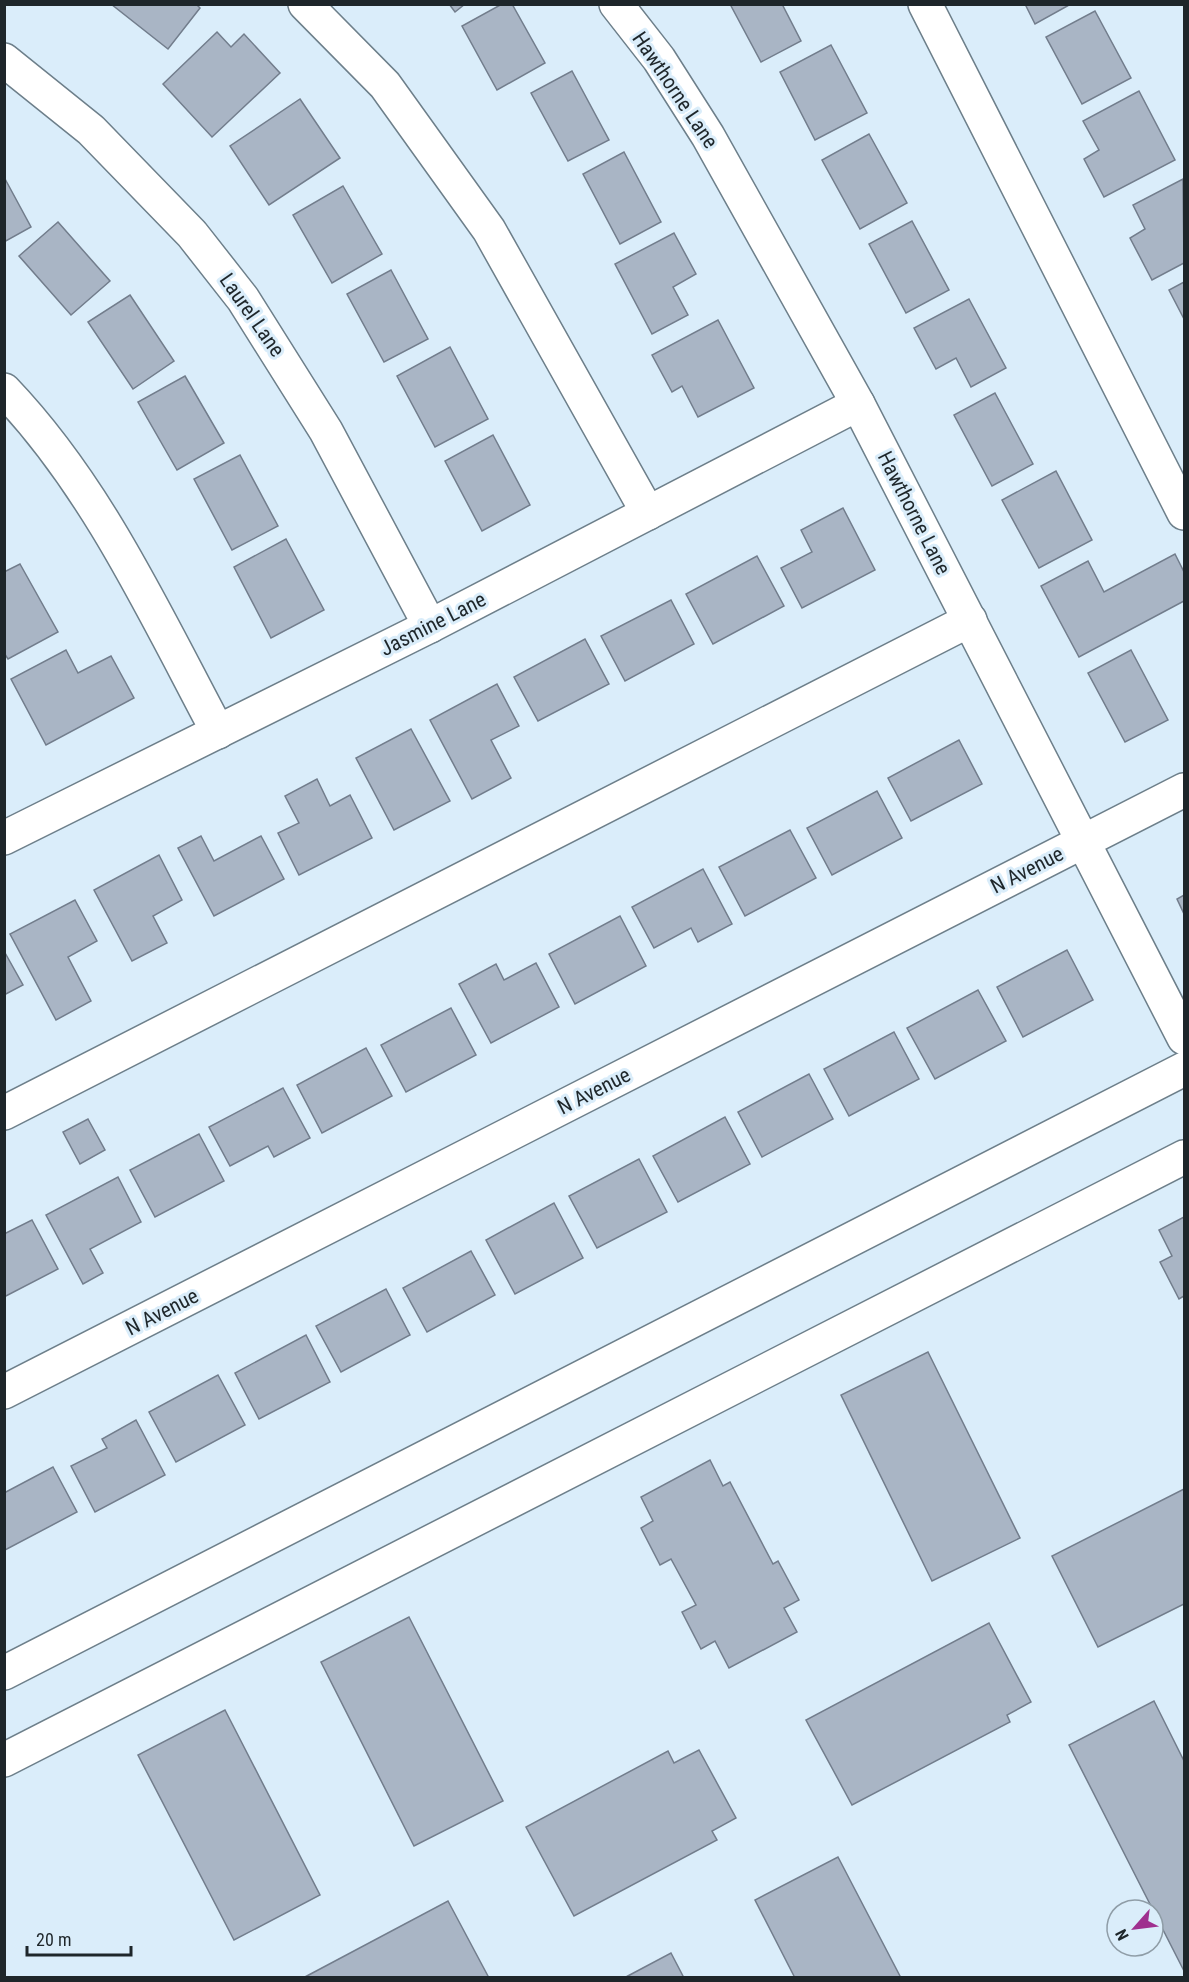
<svg xmlns="http://www.w3.org/2000/svg" width="1189" height="1982" viewBox="0 0 1189 1982" font-family="'Roboto Condensed',sans-serif">
	<rect width="100%" height="100%" fill="#daedfa"/>
	<g fill="#a9b5c5" stroke="#727d8c" stroke-width="1.5">
		<polygon points="111,4 196,4 200,8 168,49"/>
		<polygon points="449,4 465,4 455,12"/>
		<polygon points="502,4 512,4 545,63 497,90 462,26"/>
		<polygon points="730,4 782,4 801,41 761,62"/>
		<polygon points="1025,4 1071,4 1035,24"/>
		<polygon points="1095,11 1131,78 1082,104 1046,37"/>
		<polygon points="217,32 231,47 244,34 280,73 212,137 163,84"/>
		<polygon points="831,45 867,113 815,140 780,72"/>
		<polygon points="572,71 609,140 568,161 531,93"/>
		<polygon points="1139,91 1175,160 1104,197 1084,159 1099,150 1083,121"/>
		<polygon points="300,99 340,158 269,205 230,146"/>
		<polygon points="869,134 907,203 860,229 822,160"/>
		<polygon points="624,152 661,222 620,244 583,174"/>
		<polygon points="4,177 31,227 4,242"/>
		<polygon points="1183,179 1184,263 1152,280 1130,238 1145,229 1133,205"/>
		<polygon points="343,186 382,254 332,283 293,215"/>
		<polygon points="912,221 949,290 906,313 869,244"/>
		<polygon points="58,222 110,281 71,315 19,256"/>
		<polygon points="674,233 696,274 673,287 688,315 652,334 615,264"/>
		<polygon points="391,270 428,339 384,362 347,294"/>
		<polygon points="1184,282 1184,319 1169,290"/>
		<polygon points="130,295 174,361 133,389 88,322"/>
		<polygon points="969,299 1006,368 971,387 956,358 936,369 914,328"/>
		<polygon points="718,320 754,388 698,417 682,386 672,392 652,355"/>
		<polygon points="450,347 488,419 435,447 397,376"/>
		<polygon points="185,376 224,443 177,470 138,402"/>
		<polygon points="995,393 1033,464 992,486 954,415"/>
		<polygon points="493,435 530,505 482,531 445,461"/>
		<polygon points="240,455 278,526 232,550 194,479"/>
		<polygon points="1056,471 1092,540 1039,568 1002,500"/>
		<polygon points="843,508 875,570 802,608 781,568 812,552 801,530"/>
		<polygon points="286,539 324,610 271,638 234,567"/>
		<polygon points="1175,554 1184,572 1184,601 1079,657 1041,586 1088,561 1104,592"/>
		<polygon points="757,556 784,606 713,644 686,594"/>
		<polygon points="20,564 58,632 8,659 4,653 4,572"/>
		<polygon points="671,600 694,644 625,681 601,636"/>
		<polygon points="585,639 609,684 538,721 514,677"/>
		<polygon points="66,650 78,673 111,656 134,698 46,745 11,679"/>
		<polygon points="1131,650 1168,720 1125,742 1088,673"/>
		<polygon points="497,684 519,726 491,740 511,778 472,799 430,720"/>
		<polygon points="411,729 450,801 394,830 356,758"/>
		<polygon points="959,740 982,784 911,821 888,778"/>
		<polygon points="317,779 330,806 350,795 372,838 299,875 278,833 299,823 285,796"/>
		<polygon points="877,791 902,838 832,875 807,828"/>
		<polygon points="790,830 816,878 745,916 719,867"/>
		<polygon points="201,836 214,861 261,836 284,879 214,916 178,848"/>
		<polygon points="159,855 182,900 153,916 167,943 132,961 94,890"/>
		<polygon points="703,869 732,924 698,942 691,928 654,948 632,907"/>
		<polygon points="1184,895 1184,914 1177,899"/>
		<polygon points="75,900 97,941 68,957 91,1001 56,1020 10,934"/>
		<polygon points="620,916 646,966 575,1004 549,954"/>
		<polygon points="1067,950 1093,1000 1023,1037 997,987"/>
		<polygon points="4,951 23,985 4,995"/>
		<polygon points="536,963 559,1007 491,1043 459,984 496,964 504,980"/>
		<polygon points="978,990 1006,1041 935,1079 907,1028"/>
		<polygon points="451,1008 476,1055 406,1092 381,1045"/>
		<polygon points="894,1032 919,1079 849,1116 824,1069"/>
		<polygon points="366,1048 392,1096 322,1133 297,1085"/>
		<polygon points="809,1074 833,1119 762,1157 738,1112"/>
		<polygon points="283,1088 310,1138 274,1157 268,1146 230,1166 209,1127"/>
		<polygon points="725,1117 750,1164 678,1202 653,1156"/>
		<polygon points="88,1119 105,1150 80,1164 63,1132"/>
		<polygon points="199,1134 224,1181 155,1217 130,1170"/>
		<polygon points="639,1159 667,1212 597,1248 569,1196"/>
		<polygon points="118,1177 141,1222 90,1249 103,1273 83,1284 46,1215"/>
		<polygon points="554,1203 583,1258 515,1294 486,1240"/>
		<polygon points="1184,1217 1184,1296 1179,1299 1160,1262 1172,1256 1159,1230"/>
		<polygon points="32,1220 58,1269 4,1297 4,1234"/>
		<polygon points="471,1251 495,1295 427,1332 403,1288"/>
		<polygon points="386,1289 410,1335 341,1372 316,1326"/>
		<polygon points="306,1335 330,1382 259,1419 235,1373"/>
		<polygon points="928,1352 1020,1538 932,1581 841,1395"/>
		<polygon points="218,1375 245,1425 176,1462 149,1412"/>
		<polygon points="136,1420 165,1475 95,1512 71,1466 107,1448 102,1439"/>
		<polygon points="710,1460 723,1486 730,1482 773,1564 778,1561 799,1600 784,1608 797,1632 729,1668 715,1641 701,1649 682,1612 696,1605 671,1559 660,1565 641,1528 653,1521 641,1497"/>
		<polygon points="53,1467 77,1512 5,1550 4,1493"/>
		<polygon points="1184,1489 1184,1604 1098,1647 1052,1556"/>
		<polygon points="409,1617 503,1801 414,1846 321,1662"/>
		<polygon points="989,1623 1031,1702 1007,1715 1010,1722 852,1805 806,1720"/>
		<polygon points="1154,1701 1184,1761 1184,1971 1069,1745"/>
		<polygon points="225,1710 320,1895 234,1940 138,1755"/>
		<polygon points="699,1750 736,1818 712,1831 717,1840 574,1916 526,1827 668,1751 674,1763"/>
		<polygon points="838,1857 901,1978 795,1978 755,1900"/>
		<polygon points="448,1901 489,1978 303,1978"/>
		<polygon points="671,1953 684,1978 624,1978"/>
	</g>
	<g fill="none" stroke-linecap="round" stroke-linejoin="round">
		<defs>
			<g id="minor">
				<polyline points="305,4 385,85 489,230 648,513"/>
				<polyline points="616,4 659,59 708,136 858,404 1184,1038"/>
				<polyline points="925,4 1184,513"/>
				<polyline points="4,60 91,130 192,234 243,299 326,431 430,626"/>
				<path d="M4,390C97,487 155,614 218,732"/>
				<polyline points="4,838 430,626 858,404"/>
				<polyline points="4,1113 970,620"/>
				<polyline points="4,1392 1184,790"/>
				<polyline points="4,1673 1184,1069"/>
				<polyline points="4,1760 1184,1157"/>
			</g>
		</defs>
		<use href="#minor" stroke="#6d7f8a" stroke-width="36"/>
		<use href="#minor" stroke="#fff" stroke-width="33"/>
	</g>
	<g text-anchor="middle" dominant-baseline="central" stroke-width="6" stroke-linejoin="round" paint-order="stroke">
		<g font-size="21" fill="#1e262a" stroke="#daedfa">
			<text transform="translate(675 90) rotate(56)">Hawthorne Lane</text>
			<text transform="translate(252 315) rotate(55)">Laurel Lane</text>
			<text transform="translate(914 513) rotate(63)">Hawthorne Lane</text>
			<text transform="translate(433 624) rotate(-27)">Jasmine Lane</text>
			<text transform="translate(1027 870) rotate(-27)">N Avenue</text>
			<text transform="translate(594 1091) rotate(-27)">N Avenue</text>
			<text transform="translate(162 1312) rotate(-27)">N Avenue</text>
		</g>
	</g>
	<rect width="1189" height="1982" fill="none" stroke="#1e262a" stroke-width="12"/>
	<g transform="translate(1135 1928) rotate(242)"><circle r="28" fill="#daedfa" stroke="#8f9da7" stroke-width="1.5"/>
	<path d="M0-4.5L10 22L0 15L-10 22Z" fill="#9f308f"/>
	<text y="-9" font-size="16" font-weight="bold" text-anchor="middle" fill="#1e262a">N</text>
	</g>
	<path d="M27 1946v9h104v-9" fill="none" stroke="#1e262a" stroke-width="3"/>
	<text x="36" y="1946" font-size="18" fill="#1e262a" stroke="#daedfa" stroke-width="4.5" paint-order="stroke">20 m</text>
</svg>
